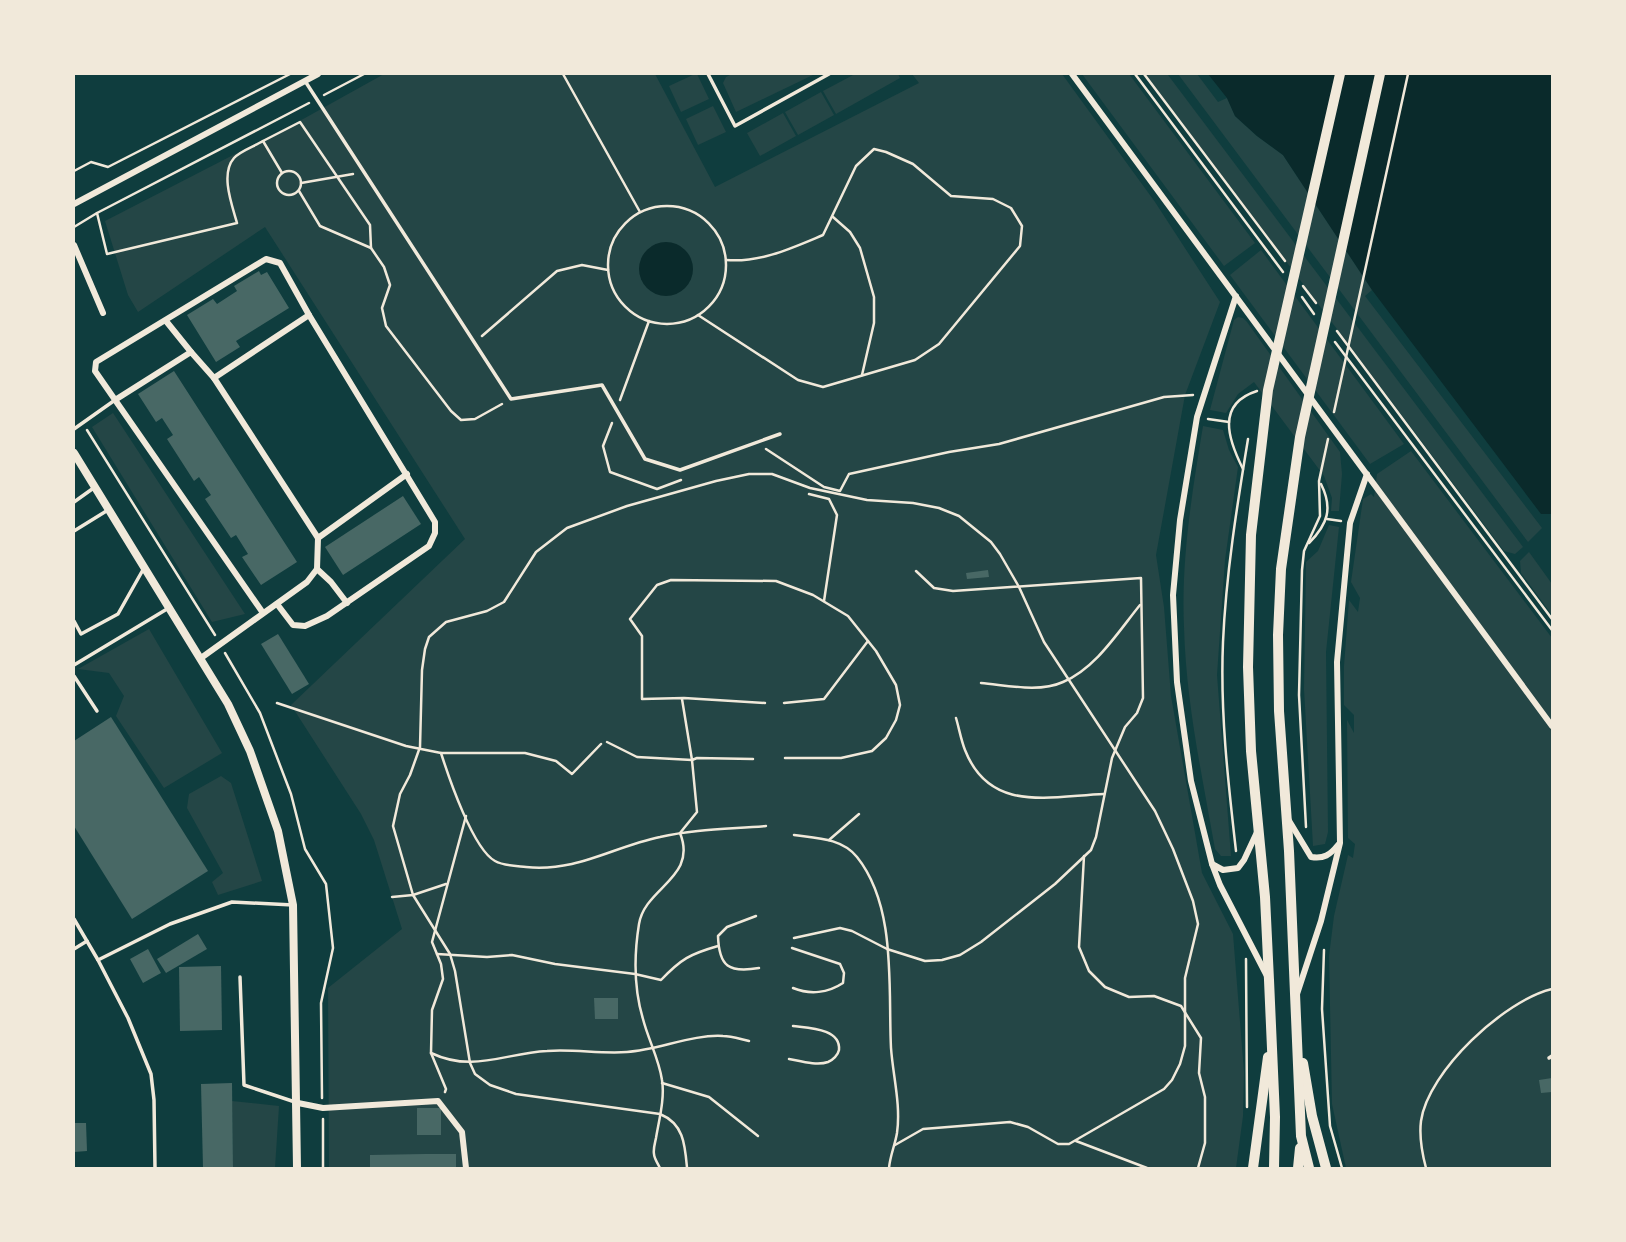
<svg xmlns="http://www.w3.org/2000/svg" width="1626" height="1242" viewBox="0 0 1626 1242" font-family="Mulish,sans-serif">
	<rect width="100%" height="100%" fill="#0f3d3e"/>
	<g fill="#244646">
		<polygon points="384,74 655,74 715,187 919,83 912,74 1062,74 1155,202 1220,302 1185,395 1156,555 1164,607 1171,696 1202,873 1233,934 1244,1072 1243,1116 1236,1168 329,1168 328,988 402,929 374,840 361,814 291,705 465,539 265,227 138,312 128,295 105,221 305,118"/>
		<polygon points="695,74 697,74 709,99 681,112 669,86"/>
		<polygon points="732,74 815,74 736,112 723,83 726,77"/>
		<polygon points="855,74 898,74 900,78 836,114 823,91"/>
		<polygon points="1082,74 1129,74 1255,243 1224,266"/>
		<polygon points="1145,74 1168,75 1523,547 1515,554 1504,551"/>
		<polygon points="1178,74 1197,74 1218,102 1227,98 1235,116 1257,136 1283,155 1372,290 1365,296 1542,528 1528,542"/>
		<polygon points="821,92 834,115 798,135 785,112"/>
		<polygon points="713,106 726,132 698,145 686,119"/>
		<polygon points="783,113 796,136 760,156 747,133"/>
		<polygon points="1261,250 1404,444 1370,464 1230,275"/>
		<polygon points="1238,317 1243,318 1247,322 1340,452 1342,474 1339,511 1331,511 1332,498 1324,476 1254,382 1238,394 1226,413 1210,410 1234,320"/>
		<polygon points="113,413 245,614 212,622 92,427"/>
		<path d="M1203,426L1223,430L1229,450L1238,467L1225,560L1217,675L1231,856H1221L1215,849C1202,775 1186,702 1184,627C1181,559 1192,493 1203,426Z"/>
		<polygon points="1411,451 1552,638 1552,1168 1346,1168 1332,1104 1329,956 1334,916 1348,855 1353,858 1355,844 1348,838 1347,720 1354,733 1354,715 1344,705 1344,666 1349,600 1358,612 1360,598 1351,582 1363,499 1371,494 1374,497 1377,474"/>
		<polygon points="1329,525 1339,527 1326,652 1328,832 1325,844 1313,846 1304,689 1306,562 1318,551"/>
		<polygon points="1529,552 1552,584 1552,615 1521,573 1520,561"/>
		<polygon points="149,629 222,753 164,788 116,716 124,696 109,673 78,669"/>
		<polygon points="221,776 231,783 262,881 218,895 212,882 223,873 187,808 189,794"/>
		<polygon points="232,1101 279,1106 275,1168 233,1168"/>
	</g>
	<g fill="#0a2a2b">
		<polygon points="1208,74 1552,74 1552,514 1541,514 1372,290 1283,155 1257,136 1235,116 1227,98"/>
		<circle cx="666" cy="269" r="27"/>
	</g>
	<g fill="#486865">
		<polygon points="259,271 261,275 267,272 289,308 236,341 240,347 216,362 187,315 213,299 217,304 237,291 234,286"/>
		<polygon points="174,371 297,562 261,585 242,557 248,554 236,535 231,538 205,499 211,495 199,477 194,481 167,439 173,435 162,418 156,422 138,394"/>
		<polygon points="403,496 421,524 343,575 325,547"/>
		<polygon points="988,570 989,577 967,579 966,573"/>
		<polygon points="278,634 309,684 292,694 261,644"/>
		<polygon points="111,717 208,871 132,919 74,826 74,741"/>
		<polygon points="198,934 207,949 166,973 157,959"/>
		<polygon points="148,949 161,973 143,983 130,959"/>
		<polygon points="221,966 222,1030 180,1031 179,967"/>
		<polygon points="594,998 618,998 618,1019 595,1019"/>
		<polygon points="1552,1078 1552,1092 1541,1093 1539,1080"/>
		<polygon points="232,1083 233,1168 203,1168 201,1084"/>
		<rect x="417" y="1108" width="24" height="27"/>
		<polygon points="74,1123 86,1123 87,1151 74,1152"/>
		<polygon points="425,1154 456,1154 456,1168 370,1168 370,1155"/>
	</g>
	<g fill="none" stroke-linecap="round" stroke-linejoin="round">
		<g stroke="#f1e9da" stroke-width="2.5">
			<polyline points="563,74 640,212"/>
			<polyline points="1135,74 1283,272"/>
			<polyline points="1144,74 1285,261"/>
			<polyline points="324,95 364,74"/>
			<circle cx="289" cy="183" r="12"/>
			<polyline points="74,171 91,162 108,167 290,74"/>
			<polyline points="282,173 263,141 300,122 370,225 371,248"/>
			<polyline points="301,183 353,174"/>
			<polyline points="299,191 320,226 371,248 384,267 390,285 382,308 386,326 451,411 461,420 475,419 502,404"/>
			<circle cx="667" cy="265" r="59"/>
			<polyline points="97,213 309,103"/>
			<polyline points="833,217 850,232 860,248 874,297 874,323 862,375"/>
			<path d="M74,227L97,213L107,254L237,223C232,205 220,174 234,158C240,151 255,146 263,141"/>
			<polyline points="1303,286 1316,303"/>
			<polyline points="1302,297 1314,314"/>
			<path d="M698,315L798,380L823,387L915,360L939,344L1020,246L1022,226L1011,208L993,199L951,196L913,164L886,152L874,149L856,166L823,235C792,248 760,263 726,260"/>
			<polyline points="1337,331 1552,619"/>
			<polyline points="482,336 557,271 582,265 608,270"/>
			<polyline points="1335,342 1552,630"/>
			<polyline points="620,400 649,321"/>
			<polyline points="1334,412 1408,74"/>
			<polyline points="1208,419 1229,422"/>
			<polyline points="612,423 603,446 610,472 657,489 681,480"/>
			<polyline points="87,430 215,635"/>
			<polyline points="766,449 824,487 840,491 849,474 949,452 999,444 1164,397 1193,395"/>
			<path d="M1243,469C1228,439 1216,404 1257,391"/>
			<polyline points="809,494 829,499 837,515 824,601"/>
			<polyline points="1327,519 1341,521"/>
			<path d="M1309,543C1328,524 1333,508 1321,484"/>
			<polyline points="225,653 260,713 291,794 305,849 326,884 333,948 321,1003 322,1098"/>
			<path d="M981,683C1006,685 1039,693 1063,682C1096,668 1118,632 1140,605"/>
			<polyline points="277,703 406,746 441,753 525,753 556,761 572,774 601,744"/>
			<polyline points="765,703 684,698 642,699 642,636 630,619 657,585 671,580 776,581 813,595 848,616 876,651 896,685 900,705 896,720 886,738 872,751 841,758 785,758"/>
			<polyline points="784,703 824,699 868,641"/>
			<path d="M956,718C959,728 961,740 965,750C990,814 1051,796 1104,794"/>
			<polyline points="607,742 637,757 692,760 697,758 753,759"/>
			<path d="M441,753C449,778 473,849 495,861C504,866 516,866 526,867C578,872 612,847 660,837C694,829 731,829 766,826"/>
			<polyline points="1306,827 1299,695 1302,570 1304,551 1320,516 1319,481 1328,439"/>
			<path d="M794,835C816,838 842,838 857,857C897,907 888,988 891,1048C893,1076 901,1105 897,1133C895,1145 890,1156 889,1168"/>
			<polyline points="829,840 859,814"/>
			<path d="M1236,851C1228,781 1220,712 1223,642C1226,574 1237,506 1248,439"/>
			<polyline points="1084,856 1079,947 1089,971 1105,987 1129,997 1154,996 1181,1006 1201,1038 1199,1073 1205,1097 1205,1143 1198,1168"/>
			<polyline points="392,897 413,895 446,884"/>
			<path d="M756,916L727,927L718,936C719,967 729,973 759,968"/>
			<polyline points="794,938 840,928 852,931 887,949 925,961 942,960 960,955 981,942 1055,884 1091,850 1096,837 1112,758 1125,727 1137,713 1143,698 1141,578 953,591 934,588 916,571"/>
			<path d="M792,948L840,964L844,973L843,983C828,993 810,995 793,988"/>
			<polyline points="1324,950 1322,1009 1330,1126 1342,1168"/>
			<path d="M437,954L487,957L512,955L555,964L635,974L661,980C681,959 690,954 718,946"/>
			<polyline points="1246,959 1247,1107"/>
			<path d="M431,1053C473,1073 505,1053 547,1051C574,1049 601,1054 627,1052C658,1050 693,1034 723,1036C731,1036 740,1039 749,1041"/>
			<path d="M789,1059C800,1061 817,1066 828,1062C833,1060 838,1055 839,1050C841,1028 807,1028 793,1026"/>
			<polyline points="662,1083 709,1097 758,1136"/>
			<polyline points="445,1092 446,1089 431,1053 432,1010 443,979 441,964 432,942 466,816"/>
			<polyline points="323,1119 323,1168"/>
			<polyline points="1076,1141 1147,1168"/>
			<path d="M660,1168C658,1164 654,1158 654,1154C653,1149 655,1143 656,1138C659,1120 665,1098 662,1080C659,1059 648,1039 643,1019C634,989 634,955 639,924C645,887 698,878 680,833L697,812L692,760L682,699"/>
			<path d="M687,1168C685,1145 684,1124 660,1114L516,1094L490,1085L475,1074L470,1063L455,971L450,954L413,895L393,826L400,794L410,775L420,747L422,670L425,649L429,637L446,622L487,611L504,602L536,552L567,528L627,506L716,481L749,474H772L810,488L867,500L913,503L939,508L959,516L991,542L1000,554L1019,587L1044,642L1155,811L1173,849L1193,901L1198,924L1185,978V1046L1180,1064L1172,1080L1164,1089L1069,1144H1058L1028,1127L1010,1122L923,1129L895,1145"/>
			<path d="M1426,1168C1422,1153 1419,1137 1421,1121C1428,1071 1505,1000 1552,989"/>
		</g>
		<g stroke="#f1e9da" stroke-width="3.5">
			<polyline points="708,74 735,126 829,74"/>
			<polyline points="305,81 511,399 602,385 645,459 680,470 780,434"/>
			<polyline points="74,429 115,400"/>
			<polyline points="74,502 95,487"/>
			<polyline points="74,531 108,510"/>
			<polyline points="74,621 81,634 118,614 144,568"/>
			<polyline points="74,665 167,609"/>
			<polyline points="74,676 97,711"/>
			<polyline points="74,919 98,960 128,1018 151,1074 154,1100 155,1168"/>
			<polyline points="74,949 87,941"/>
			<polyline points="98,960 170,924 232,902 293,905"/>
			<polyline points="240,977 244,1085 295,1102"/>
			<polyline points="1549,1058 1552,1056"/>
		</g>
		<g stroke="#f1e9da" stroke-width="6">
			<polyline points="1072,74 1552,726"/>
			<polyline points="74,204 318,74"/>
			<polyline points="74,245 103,313"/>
			<polyline points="166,321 191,352"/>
			<polyline points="214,378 309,315 280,263 266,259 96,362 95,371 263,613"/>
			<polyline points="115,400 191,352 214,378 318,538 317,569 307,582 201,658"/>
			<polyline points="318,538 407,474"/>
			<polyline points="317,569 331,582 347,603"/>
			<polyline points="277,604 293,625 305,626 327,616 429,546 435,533 435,522 309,315"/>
			<path d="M1288,819L1311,857C1324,859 1330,855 1338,845"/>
			<polyline points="1258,830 1244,860 1238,868 1223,870 1212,864 1220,885 1267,976"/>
			<polyline points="1212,864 1191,781 1177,682 1173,595 1180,520 1197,417 1236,296"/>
			<polyline points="1297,994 1321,921 1340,843 1337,662 1350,523 1367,474"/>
			<polyline points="298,1103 323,1108 438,1101 462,1132 466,1168"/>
		</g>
		<polyline stroke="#f1e9da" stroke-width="8" points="74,453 228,704 250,751 278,831 293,905 297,1168"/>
		<g stroke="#f1e9da" stroke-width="10">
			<polyline points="1303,1063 1312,1116 1326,1168"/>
			<polyline points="1253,1168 1268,1057"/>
			<polyline points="1274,1168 1275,1117 1269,980 1265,897 1251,751 1248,667 1251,535 1268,390 1340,74"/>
			<polyline points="1298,1168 1300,1148"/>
			<polyline points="1309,1168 1301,1136 1289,851 1279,711 1278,635 1281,569 1300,437 1380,74"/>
		</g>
	</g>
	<rect width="1626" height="1242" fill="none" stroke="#f1e9da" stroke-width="150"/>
</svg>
